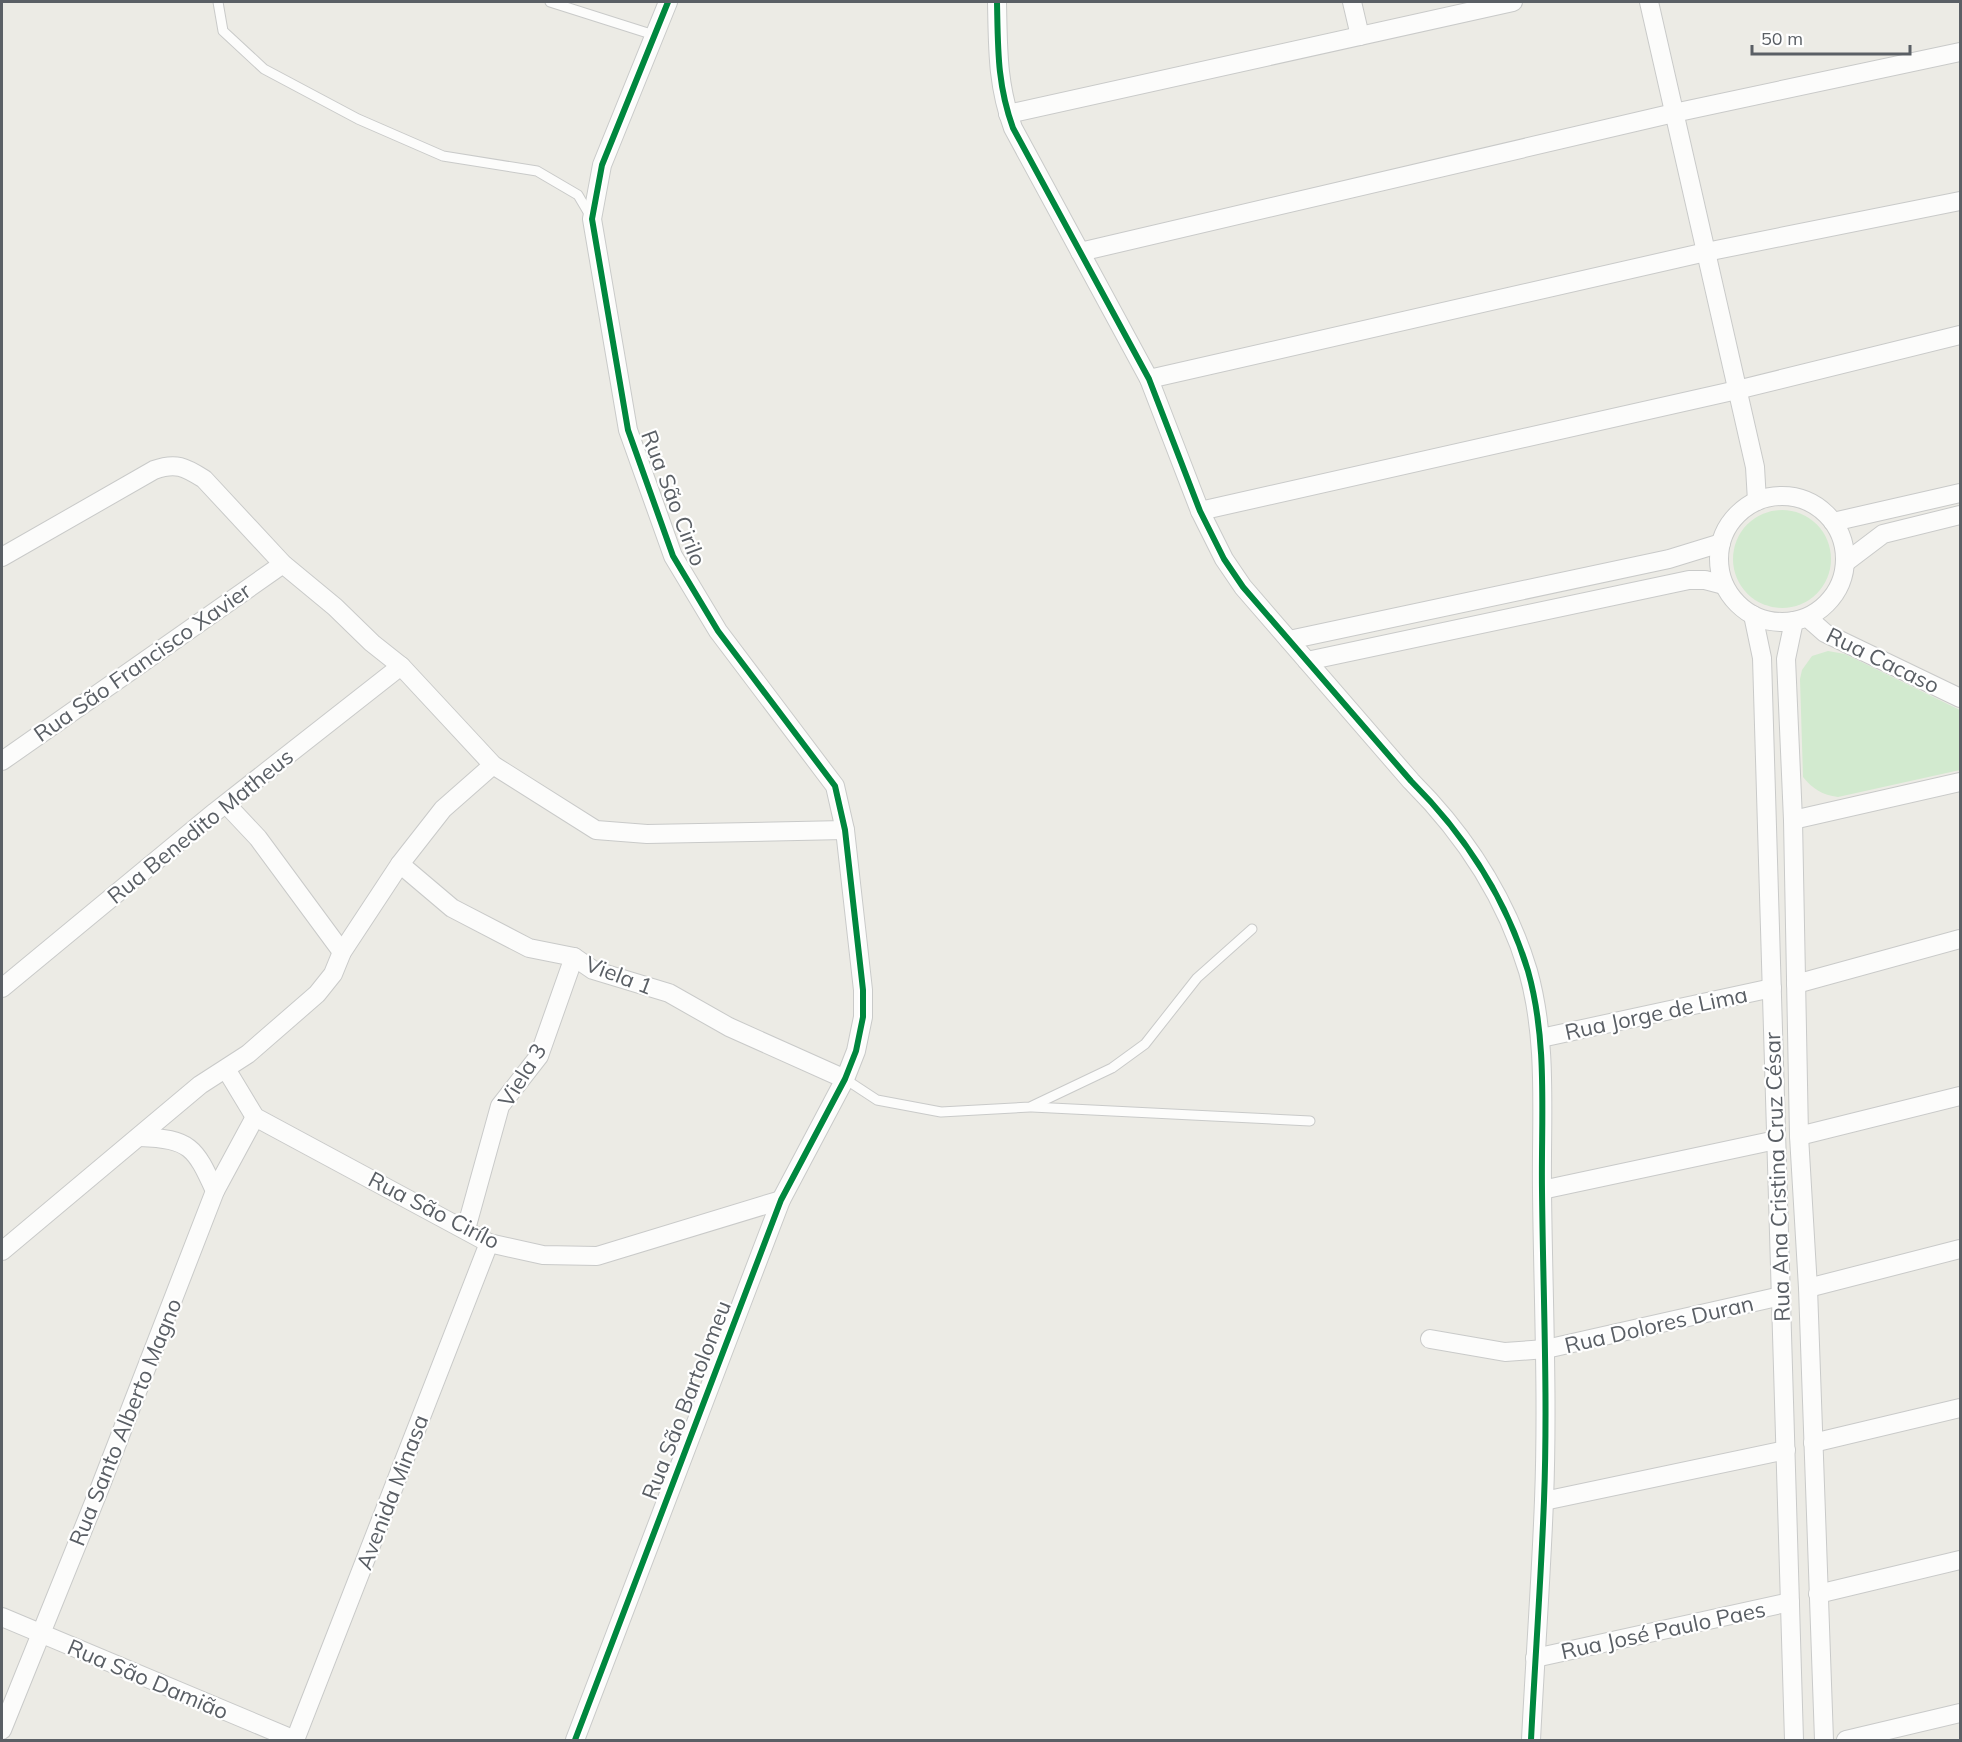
<svg xmlns="http://www.w3.org/2000/svg" width="1962" height="1742" viewBox="0 0 1962 1742" font-family="Mulish,sans-serif">
	<rect width="100%" height="100%" fill="#ecebe5"/>
	<g fill="#d2eacf">
		<circle cx="1782" cy="559" r="49"/>
		<path d="M1828,651L1845,654L1960,710V770L1838,797C1822,795 1813,789 1803,777L1800,679L1802,670L1812,656Z"/>
	</g>
	<g fill="none" stroke-linecap="round" stroke-linejoin="round">
		<defs>
			<g id="service">
				<polyline points="218,2 223,31 264,69 358,119 443,156 537,171 578,195 591,217"/>
				<polyline points="550,2 654,35"/>
				<polyline points="845,1079 877,1100 941,1112 1030,1107 1112,1068 1145,1044 1197,978 1252,929"/>
				<polyline points="1032,1107 1310,1121"/>
			</g>
			<g id="minor">
				<path d="M997,2C998,48 997,84 1013,128L1149,379L1200,511L1224,559L1243,587L1411,781C1464,834 1506,898 1528,971C1548,1042 1541,1116 1542,1190C1543,1293 1548,1397 1544,1500C1541,1580 1535,1660 1531,1740"/>
				<polyline points="1352,2 1360,36"/>
				<polyline points="1649,2 1755,467 1757,501"/>
				<polyline points="1008,114 1513,2"/>
				<polyline points="1080,252 1674,113 1960,52"/>
				<polyline points="1149,379 1706,252 1960,201"/>
				<circle cx="1782" cy="559" r="63"/>
				<polyline points="1200,511 1737,390 1960,335"/>
				<polyline points="1833,522 1960,493"/>
				<path d="M2,557L154,470C176,462 185,467 204,479L283,564L335,607L372,643L401,666L493,765L596,830L647,834L845,830"/>
				<polyline points="1846,562 1883,534 1960,515"/>
				<polyline points="1753,615 1762,658 1794,1740"/>
				<polyline points="1808,618 1825,633 1960,698"/>
				<polyline points="1794,621 1786,659 1793,820 1799,1136 1808,1288 1824,1740"/>
				<polyline points="1289,640 1669,559 1721,543"/>
				<polyline points="1307,661 1689,580 1705,580 1724,585"/>
				<polyline points="2,761 283,564"/>
				<polyline points="226,804 258,838 342,952"/>
				<polyline points="1793,820 1960,782"/>
				<polyline points="400,864 452,908 529,948 574,957 593,970 669,993 729,1027 845,1079"/>
				<polyline points="1796,984 1960,939"/>
				<polyline points="2,988 215,812 401,666"/>
				<polyline points="1541,1038 1772,988"/>
				<polyline points="226,1069 255,1117 489,1243 543,1255 597,1256 781,1200"/>
				<polyline points="1799,1136 1960,1096"/>
				<path d="M140,1137C190,1139 195,1147 215,1191"/>
				<polyline points="1542,1190 1776,1140"/>
				<polyline points="466,1229 500,1106 539,1056 574,957"/>
				<polyline points="2,1251 200,1085 248,1054 317,994 333,974 342,952 400,864 443,809 493,765"/>
				<polyline points="1808,1288 1960,1249"/>
				<polyline points="1430,1339 1505,1352 1546,1349 1781,1296"/>
				<polyline points="1813,1443 1960,1408"/>
				<polyline points="1544,1501 1786,1450"/>
				<polyline points="1818,1594 1960,1560"/>
				<polyline points="2,1617 295,1740"/>
				<polyline points="1535,1658 1790,1602"/>
				<polyline points="2,1730 99,1490 215,1191 255,1117"/>
				<polyline points="295,1740 489,1243"/>
				<polyline points="575,1740 781,1200 845,1079 856,1051 863,1017 863,990 845,830 835,786 718,631 673,556 628,430 592,219 602,165 668,2"/>
				<polyline points="1846,1740 1960,1713"/>
			</g>
		</defs>
		<use href="#service" stroke="#c9cac9" stroke-width="11"/>
		<use href="#minor" stroke="#c9cac9" stroke-width="20"/>
		<use href="#service" stroke="#fcfcfb" stroke-width="9"/>
		<use href="#minor" stroke="#fcfcfb" stroke-width="18"/>
		<defs>
			<g id="cycleway">
				<path d="M997,2C998,48 997,84 1013,128L1149,379L1200,511L1224,559L1243,587L1411,781C1464,834 1506,898 1528,971C1548,1042 1541,1116 1542,1190C1543,1293 1548,1397 1544,1500C1541,1580 1535,1660 1531,1740"/>
				<polyline points="575,1740 781,1200 845,1079 856,1051 863,1017 863,990 845,830 835,786 718,631 673,556 628,430 592,219 602,165 668,2"/>
			</g>
		</defs>
		<use href="#cycleway" stroke="#fff" stroke-width="10"/>
		<use href="#cycleway" stroke="#00873e" stroke-width="6"/>
	</g>
	<g text-anchor="middle" dominant-baseline="central" stroke-width="4.5" stroke-linejoin="round" paint-order="stroke">
		<g font-size="22" fill="#5a5f65" stroke="#fff">
			<text transform="translate(674 498) rotate(69)">Rua São Cirilo</text>
			<text transform="translate(1883 660) rotate(26)">Rua Cacaso</text>
			<text transform="translate(142 662) rotate(-35)">Rua São Francisco Xavier</text>
			<text transform="translate(200 826) rotate(-39)">Rua Benedito Matheus</text>
			<text transform="translate(619 975) rotate(21)">Viela 1</text>
			<text transform="translate(1656 1013) rotate(-12)">Rua Jorge de Lima</text>
			<text transform="translate(522 1075) rotate(-58)">Viela 3</text>
			<text transform="translate(1777 1177) rotate(-92)">Rua Ana Cristina Cruz César</text>
			<text transform="translate(434 1210) rotate(27)">Rua São Cirílo</text>
			<text transform="translate(1659 1324) rotate(-13)">Rua Dolores Duran</text>
			<text transform="translate(686 1400) rotate(-69)">Rua São Bartolomeu</text>
			<text transform="translate(125 1422) rotate(-68)">Rua Santo Alberto Magno</text>
			<text transform="translate(392 1492) rotate(-69)">Avenida Minasa</text>
			<text transform="translate(1663 1630) rotate(-12)">Rua José Paulo Paes</text>
			<text transform="translate(148 1679) rotate(23)">Rua São Damião</text>
		</g>
	</g>
	<rect width="1962" height="1742" fill="none" stroke="#5a5f65" stroke-width="6"/>
	<path d="M1752 45v9h158v-9" fill="none" stroke="#5a5f65" stroke-width="3"/>
	<text x="1761" y="45" font-size="18" fill="#5a5f65" stroke="#ffffff" stroke-width="4.5" paint-order="stroke">50 m</text>
</svg>
